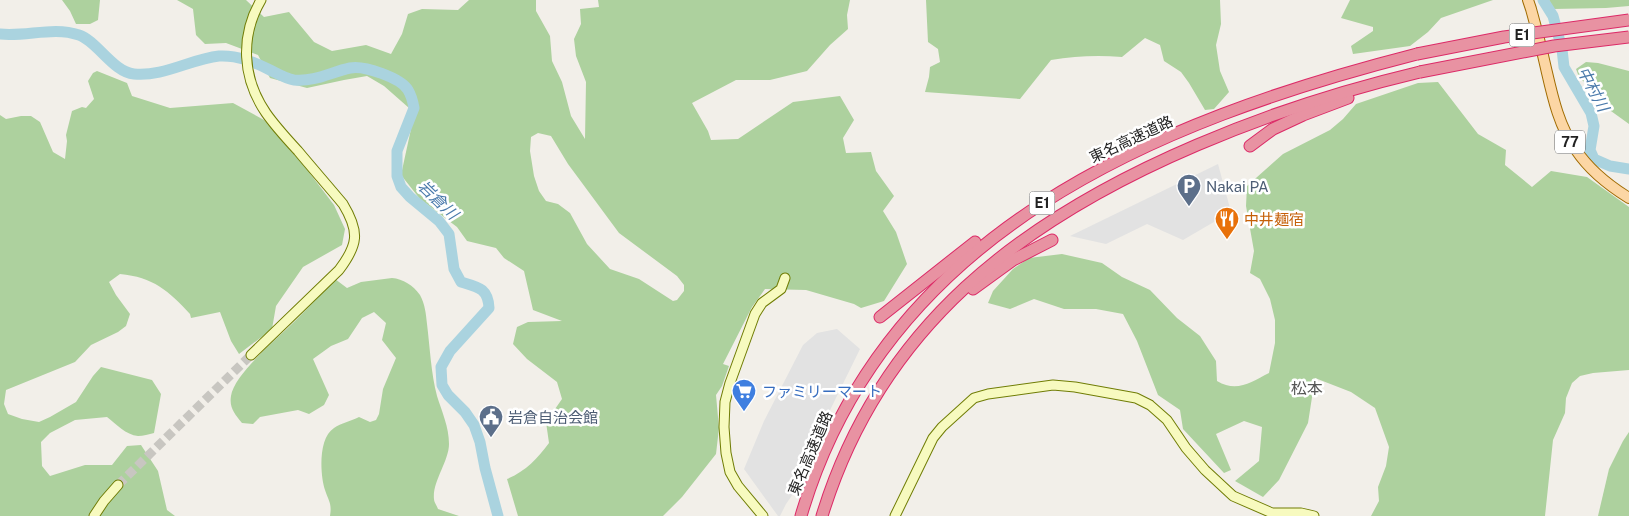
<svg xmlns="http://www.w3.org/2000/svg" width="1629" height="516" viewBox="0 0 1629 516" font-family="'Public Sans','Noto Sans JP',sans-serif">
	<rect width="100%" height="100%" fill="#f2efe9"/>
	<g fill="#add19e" fill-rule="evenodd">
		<polygon points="62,0 100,0 98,20 90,24 76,24 70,11"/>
		<path d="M177,0H246L264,17L289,12L314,42L332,51L366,45L391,54L402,34L408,14L422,9L458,10L469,0H536V11L550,36L552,61L562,82L571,116L585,139L586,82L576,56L574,39L581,24L580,9L599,7L598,0H850L847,15L848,29L830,45L807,71L770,80H736L692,103L708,131L711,140L738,139L793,102L840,96L854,120L843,138L846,153L871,152L876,171L894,196L883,211L896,232L907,264L884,301L861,308L854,304L806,290L765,289L752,307L723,364L729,366L722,386L716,395L719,428L716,454L682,497L663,516H518L507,479C526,471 537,459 549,443L546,422L562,399L557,382L527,359L513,344L517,327L528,322L562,321L533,310L524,271L504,258L496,248L467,241L457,227L420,199L401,175L411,129L409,108L384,86L367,76L344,80L307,88L270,78L258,55L226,43L205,44L196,35L193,9ZM538,133L551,136L568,164L619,233L677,276L684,285V291L677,300L673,301L639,279L610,269L587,244L570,213L558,204L546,201L539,191L534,176L530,151L531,137Z"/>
		<path d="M926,0H1220L1221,24L1216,45L1220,71L1229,92L1214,109L1205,110L1189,83L1181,72L1164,61L1160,45L1145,38L1122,57C1098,55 1075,56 1051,60L1020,99L925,92L929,77L930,67L940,62L938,49L928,42Z"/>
		<polygon points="1350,0 1493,0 1441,18 1428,32 1410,46 1353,54 1351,46 1373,31 1373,27 1341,18"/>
		<polygon points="1549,0 1629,0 1629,6 1606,8 1553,9"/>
		<polygon points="1586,62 1598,63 1629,71 1629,124 1604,106 1592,90 1579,77 1576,69"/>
		<path d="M97,71L127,83L132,96L170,108L233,103L264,120L305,167L334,205L345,229L342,245L303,267L276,306L272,329L239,354L231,341L220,312L191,318L190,314C169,291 153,277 120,274L109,282L116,295L130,314L126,326L118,332L91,345L75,362L6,390L4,404L8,414L22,419L39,422L50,417L76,402L93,376L101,367L152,380L161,394L154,433C149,434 143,436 138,436C126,435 116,424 107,417L75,420L50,433L41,442L42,466L50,476L85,465H112L127,446L141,445L158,471L167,510L175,516H0V115L6,119L21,116H31L40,122L53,152L65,159L67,141L66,135L72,111L82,107L86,108L94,99L88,81L93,73Z"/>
		<path d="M1438,82L1478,134L1506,150L1505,165L1532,187L1551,171L1587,177L1629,207V370L1593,373L1580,376L1572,383L1566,398L1565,413L1553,440L1545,516H1371L1379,501L1378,487L1386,466L1389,447L1375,408L1351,392L1315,378L1308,423L1279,480L1263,497L1235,481L1259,461L1262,427L1244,421L1216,434L1231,470L1224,473L1183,429L1180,410L1158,395L1137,341L1123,314L1096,309H1064L1034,299L1010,309L988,303L993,291L1013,269L1029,258L1062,254L1102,263L1122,277L1150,290L1177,318L1200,336L1216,361L1217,381C1237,393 1251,382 1269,373L1275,343V320L1270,299L1260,279L1250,273L1254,251L1246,206L1247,186L1283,154L1330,130L1343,119L1356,104L1418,83Z"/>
		<path d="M392,278C403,279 413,285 420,295C425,304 426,314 427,324C430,348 431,373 437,396C442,412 449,427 449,444C449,461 432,482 434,499C434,502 437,506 438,509L459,516H330C332,503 329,502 325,490C320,475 318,438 334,428C341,423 351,421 359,417L370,422L376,420L379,414L383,389L396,358L382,340L386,323L374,312L362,318L348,339L331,346L313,359L329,395L324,405L309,414L298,410L260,417L253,424L242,423C235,414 229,408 231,396C234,374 279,337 295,321C309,307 322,293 335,279L347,288L361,282Z"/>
		<polygon points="1629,432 1629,516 1598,516 1609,469 1623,441"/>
	</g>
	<g fill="#e2e2e2">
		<polygon points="1218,164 1231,212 1183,240 1147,224 1106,244 1070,236"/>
		<polygon points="837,329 860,349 809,453 795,491 786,504 780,516 778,516 744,469 764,421 803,345 817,333"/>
	</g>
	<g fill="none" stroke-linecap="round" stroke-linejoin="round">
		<g stroke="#aad3df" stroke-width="11">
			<polyline points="1543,0 1553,16 1562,49 1564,67 1591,113 1594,126 1590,150 1594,159 1610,166 1629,169"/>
			<path d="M0,34C27,37 53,26 79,35C97,41 113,72 134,74C163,77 191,59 219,56C238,55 254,62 270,70C278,74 286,79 294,80C315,82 331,72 350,68C364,65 401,78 408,90C411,95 413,102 414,108L397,151V176L401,187L410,197L439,221L449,234L454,269L461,282C478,287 488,288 489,308L450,351L441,367L442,385L448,395L465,412L474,425L480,442L485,468L498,516"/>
		</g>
		<polyline stroke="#c8c6c1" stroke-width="9" stroke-dasharray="9 4.5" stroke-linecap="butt" points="118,485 251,355"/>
		<defs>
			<g id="secondary">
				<path d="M251,355L339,270C358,245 360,232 343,204C328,186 313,169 298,151C287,139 275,126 266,113C242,78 240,36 261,0"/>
				<polyline points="94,516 104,501 118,485"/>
				<polyline points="763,516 738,486 730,472 726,453 724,427 725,402 730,383 755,314 762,303 781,289 785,278"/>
				<polyline points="895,516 933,438 942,427 974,398 988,394 1053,385 1075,387 1136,398 1150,405 1167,420 1186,448 1205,470 1233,496 1272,513 1301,513 1314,516"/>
			</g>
			<path id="primary" d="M1528,0L1531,9C1536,27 1541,46 1545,64C1552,94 1558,125 1576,150C1590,171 1608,185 1629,198"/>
			<g id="highway">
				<polyline points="1250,146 1273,129 1303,115 1348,98"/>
				<polyline points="973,289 1013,260 1052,240"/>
				<polyline points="880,317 975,242"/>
				<path d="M801,516C884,232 1155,121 1417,54"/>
				<path d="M822,516C880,326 1021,220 1197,145C1269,114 1344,90 1420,72"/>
			</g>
		</defs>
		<use href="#secondary" stroke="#707d05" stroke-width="11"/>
		<use href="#primary" stroke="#a06b00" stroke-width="12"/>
		<use href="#highway" stroke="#dc2a67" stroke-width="13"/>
		<use href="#secondary" stroke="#f7fabf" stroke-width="9"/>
		<use href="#primary" stroke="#fcd6a4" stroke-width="10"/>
		<use href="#highway" stroke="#e892a2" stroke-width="11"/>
		<defs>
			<g id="highway-bridge">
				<polyline points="1417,54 1504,37 1629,20"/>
				<polyline points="1420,72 1554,46 1629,37"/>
			</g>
		</defs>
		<use href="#highway-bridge" stroke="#dc2a67" stroke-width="13" stroke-linecap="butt"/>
		<use href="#highway-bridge" stroke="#e892a2" stroke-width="11"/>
	</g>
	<defs>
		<symbol id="parking-pin" viewBox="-11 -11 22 30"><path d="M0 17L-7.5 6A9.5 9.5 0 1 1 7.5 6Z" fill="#5c6f8a" stroke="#fff"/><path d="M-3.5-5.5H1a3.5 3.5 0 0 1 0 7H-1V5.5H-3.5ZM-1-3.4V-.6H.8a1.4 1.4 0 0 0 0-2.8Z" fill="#fff"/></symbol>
		<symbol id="restaurant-pin" viewBox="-11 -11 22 30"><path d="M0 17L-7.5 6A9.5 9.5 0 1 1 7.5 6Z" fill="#e8710a" stroke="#fff"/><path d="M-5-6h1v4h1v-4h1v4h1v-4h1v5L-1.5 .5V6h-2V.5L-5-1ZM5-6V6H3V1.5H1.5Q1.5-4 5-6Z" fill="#fff"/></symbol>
		<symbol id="supermarket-pin" viewBox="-11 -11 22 30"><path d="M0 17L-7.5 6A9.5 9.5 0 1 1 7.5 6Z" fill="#3f7fe0" stroke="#fff"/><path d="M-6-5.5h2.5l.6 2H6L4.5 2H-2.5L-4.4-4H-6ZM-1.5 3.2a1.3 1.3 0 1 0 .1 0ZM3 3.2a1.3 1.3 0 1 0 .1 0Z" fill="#fff"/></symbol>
		<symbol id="civic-pin" viewBox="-11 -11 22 30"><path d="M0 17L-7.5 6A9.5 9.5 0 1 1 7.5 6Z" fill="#5c6f8a" stroke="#fff"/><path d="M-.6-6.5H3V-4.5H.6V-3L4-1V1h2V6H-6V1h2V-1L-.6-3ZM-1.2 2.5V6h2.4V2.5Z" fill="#fff"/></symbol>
	</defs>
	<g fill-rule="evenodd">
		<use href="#parking-pin" x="1175" y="172" width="28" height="38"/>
		<use href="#restaurant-pin" x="1213" y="205" width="28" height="38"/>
		<use href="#supermarket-pin" x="730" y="377" width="28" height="38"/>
		<use href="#civic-pin" x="477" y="403" width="28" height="38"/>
	</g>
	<g text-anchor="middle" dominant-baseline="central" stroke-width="5" stroke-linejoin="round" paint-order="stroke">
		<g fill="#fff" stroke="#646464" stroke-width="1">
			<rect x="1509.5" y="23.5" width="25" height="23" rx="4"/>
			<rect x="1555" y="130.5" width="30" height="23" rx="4"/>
			<rect x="1029.5" y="191.5" width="25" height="23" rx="4"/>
		</g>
		<g font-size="14" font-weight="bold" fill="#222">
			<text x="1522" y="35">E1</text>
			<text x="1570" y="142">77</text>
			<text x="1042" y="203">E1</text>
		</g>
		<g font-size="15" fill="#222" stroke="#fff">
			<text transform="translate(1131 139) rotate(-25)">東名高速道路</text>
			<text transform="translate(810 453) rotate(-67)">東名高速道路</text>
		</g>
		<g font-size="15" fill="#4e5e75" stroke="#fff" text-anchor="start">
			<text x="1206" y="186">Nakai PA</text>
			<text x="508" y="417">岩倉自治会館</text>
		</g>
		<g font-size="15" fill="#c56008" stroke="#fff" text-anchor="start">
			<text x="1244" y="219">中井麺宿</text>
		</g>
		<g font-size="15" fill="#366cbe" stroke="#fff" text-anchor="start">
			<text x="762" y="391">ファミリーマート</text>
		</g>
		<g font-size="16" font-style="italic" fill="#4a7aab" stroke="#fff">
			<text transform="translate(1593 89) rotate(62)">中村川</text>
			<text transform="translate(438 200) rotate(44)">岩倉川</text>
		</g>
		<g font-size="16" fill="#555" stroke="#fff">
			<text x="1307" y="388">松本</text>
		</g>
	</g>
</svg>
